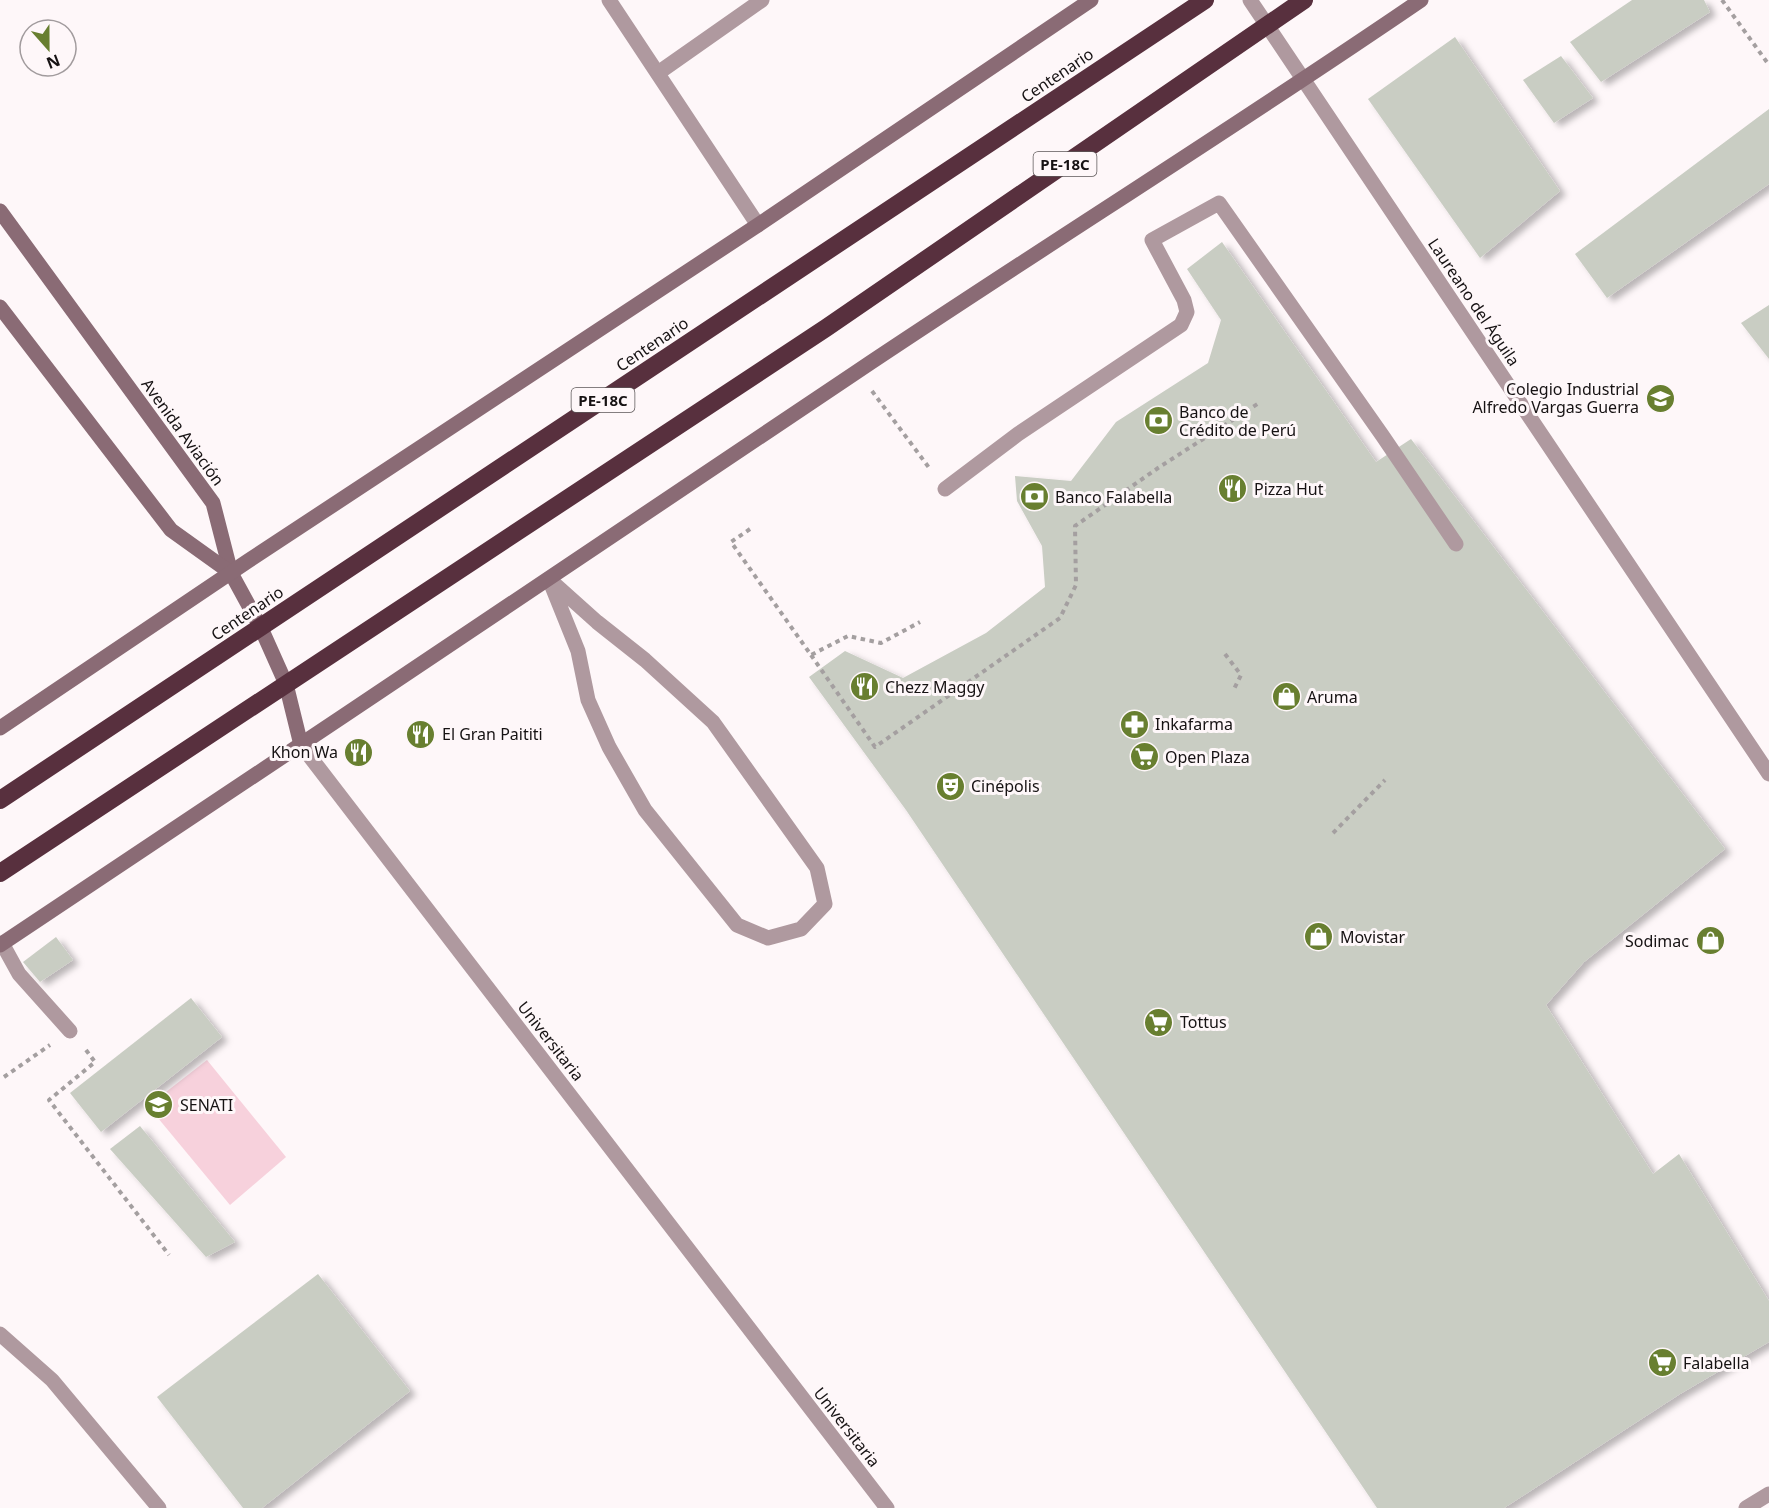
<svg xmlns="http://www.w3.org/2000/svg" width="1769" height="1508" viewBox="0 0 1769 1508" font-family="'Noto Sans',sans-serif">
	<defs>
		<filter id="shadow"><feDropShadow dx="6" dy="4" stdDeviation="3" flood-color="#0004"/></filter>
	</defs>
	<rect width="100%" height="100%" fill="#fef7f9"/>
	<polygon fill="#f7d1dc" points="207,1060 286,1157 230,1205 148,1106"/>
	<g fill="#c9cdc3" filter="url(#shadow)">
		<polygon points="1632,0 1704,0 1710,12 1601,82 1570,42"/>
		<polygon points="1455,37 1560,191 1480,258 1368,99"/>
		<polygon points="1561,56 1593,98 1554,123 1523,80"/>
		<polygon points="1769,109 1769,184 1607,298 1575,254"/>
		<polygon points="1222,242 1376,462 1411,439 1725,849 1584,962 1546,1005 1653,1174 1679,1154 1769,1301 1769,1342 1680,1394 1504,1508 1377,1508 906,810 809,677 845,651 903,678 986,633 1045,587 1042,546 1017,501 1015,476 1071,481 1116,422 1208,363 1221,320 1187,269"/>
		<polygon points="1769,305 1769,359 1741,323"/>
		<polygon points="56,937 73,960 40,982 23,962"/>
		<polygon points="191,998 222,1037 101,1132 70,1093"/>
		<polygon points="140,1126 235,1242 206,1257 110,1149"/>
		<polygon points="318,1274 410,1391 262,1508 243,1508 157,1397"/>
	</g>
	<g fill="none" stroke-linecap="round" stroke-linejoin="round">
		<g stroke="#a49fa0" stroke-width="4" stroke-dasharray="4.5 4.5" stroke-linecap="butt">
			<polyline points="1722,0 1769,65"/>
			<polyline points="872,391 930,469"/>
			<polyline points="750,529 731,542 811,655 848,636 881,643 920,622"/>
			<polyline points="1225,654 1241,675 1233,691"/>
			<polyline points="811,655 875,747 1060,618 1076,585 1075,526 1158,468 1259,403"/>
			<polyline points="1333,833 1385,780"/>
			<polyline points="86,1050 95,1062 49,1100 169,1255"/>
			<polyline points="4,1077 50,1045"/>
		</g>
		<g stroke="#af999f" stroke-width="15">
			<polyline points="609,0 758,225"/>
			<polyline points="658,73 762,0"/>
			<polyline points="945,489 1018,434 1181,325 1187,312 1184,300 1152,240 1219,203 1382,435 1456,544"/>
			<polygon points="549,579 597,622 645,660 713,722 817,868 825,904 801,929 768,938 737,925 645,810 609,747 588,700 578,651"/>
			<polyline points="2,943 19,974 70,1031"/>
			<polyline points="0,1334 52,1380 159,1508"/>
		</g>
		<g stroke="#af999f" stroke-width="15">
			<polyline points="1250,0 1769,774"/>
			<polyline points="301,745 887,1508"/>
			<polyline points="1746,1508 1769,1494"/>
		</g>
		<g stroke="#8a6b75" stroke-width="15">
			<polyline points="0,211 213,503 231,573 261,628 286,684 301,745"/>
			<polyline points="0,307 171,530 231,573"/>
			<polyline points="0,728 248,561 758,225 1091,0"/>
			<path d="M0,945C286,756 570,563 855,373C1043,247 1234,128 1421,0"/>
		</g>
		<g stroke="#58303e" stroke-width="18">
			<polyline points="0,800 1205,0"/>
			<polyline points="0,873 826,328 1304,0"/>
		</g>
	</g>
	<defs>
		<symbol id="university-disc" viewBox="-11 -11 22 22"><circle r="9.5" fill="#687f30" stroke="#fef7f9"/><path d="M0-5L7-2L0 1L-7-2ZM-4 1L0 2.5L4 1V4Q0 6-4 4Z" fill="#fff"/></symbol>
		<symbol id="bank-disc" viewBox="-11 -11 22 22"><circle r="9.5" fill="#687f30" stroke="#fef7f9"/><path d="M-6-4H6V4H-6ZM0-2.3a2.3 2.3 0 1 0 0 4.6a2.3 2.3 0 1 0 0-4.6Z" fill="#fff"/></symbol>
		<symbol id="restaurant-disc" viewBox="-11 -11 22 22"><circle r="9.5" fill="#687f30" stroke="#fef7f9"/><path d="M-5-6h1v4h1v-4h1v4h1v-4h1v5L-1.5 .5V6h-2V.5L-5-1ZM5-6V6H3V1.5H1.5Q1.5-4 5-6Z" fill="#fff"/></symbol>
		<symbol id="shop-disc" viewBox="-11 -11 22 22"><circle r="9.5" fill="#687f30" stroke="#fef7f9"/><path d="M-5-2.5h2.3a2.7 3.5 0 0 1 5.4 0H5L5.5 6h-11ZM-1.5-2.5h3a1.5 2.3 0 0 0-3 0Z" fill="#fff"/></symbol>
		<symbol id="pharmacy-disc" viewBox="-11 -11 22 22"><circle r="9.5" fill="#687f30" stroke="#fef7f9"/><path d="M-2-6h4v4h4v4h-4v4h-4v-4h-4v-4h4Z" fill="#fff"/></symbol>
		<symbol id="supermarket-disc" viewBox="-11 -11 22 22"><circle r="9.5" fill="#687f30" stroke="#fef7f9"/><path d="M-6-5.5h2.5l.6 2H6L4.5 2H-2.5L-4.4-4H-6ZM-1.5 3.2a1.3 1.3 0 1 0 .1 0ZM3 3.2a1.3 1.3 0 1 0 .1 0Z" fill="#fff"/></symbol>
		<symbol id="theatre-disc" viewBox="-11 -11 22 22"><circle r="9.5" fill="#687f30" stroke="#fef7f9"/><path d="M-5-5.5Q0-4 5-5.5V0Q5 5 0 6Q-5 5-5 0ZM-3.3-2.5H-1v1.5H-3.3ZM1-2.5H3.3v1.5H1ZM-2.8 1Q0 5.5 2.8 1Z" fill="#fff"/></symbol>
	</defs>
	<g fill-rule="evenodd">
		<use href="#university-disc" x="1644" y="382" width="33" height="33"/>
		<use href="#bank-disc" x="1142" y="404" width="33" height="33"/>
		<use href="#restaurant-disc" x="1216" y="472" width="33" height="33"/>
		<use href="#bank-disc" x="1018" y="480" width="33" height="33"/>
		<use href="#restaurant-disc" x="848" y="670" width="33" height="33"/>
		<use href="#shop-disc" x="1270" y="680" width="33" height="33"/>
		<use href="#pharmacy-disc" x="1118" y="708" width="33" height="33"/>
		<use href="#restaurant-disc" x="404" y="718" width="33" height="33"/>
		<use href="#restaurant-disc" x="342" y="736" width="33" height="33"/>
		<use href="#supermarket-disc" x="1128" y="740" width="33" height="33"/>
		<use href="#theatre-disc" x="934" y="770" width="33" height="33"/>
		<use href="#shop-disc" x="1302" y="920" width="33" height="33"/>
		<use href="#shop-disc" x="1694" y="924" width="33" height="33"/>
		<use href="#supermarket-disc" x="1142" y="1006" width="33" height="33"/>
		<use href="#university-disc" x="142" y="1088" width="33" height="33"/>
		<use href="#supermarket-disc" x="1646" y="1346" width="33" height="33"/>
	</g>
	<g text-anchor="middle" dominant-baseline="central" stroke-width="6" stroke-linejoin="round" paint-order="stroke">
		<g fill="#fef7f9" stroke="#5c5758" stroke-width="1.5">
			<rect x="1033.5" y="152" width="63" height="24" rx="4.5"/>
			<rect x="571.5" y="388" width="63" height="24" rx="4.5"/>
		</g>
		<g font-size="15" font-weight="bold" fill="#161213">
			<text x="1065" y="164">PE-18C</text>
			<text x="603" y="400">PE-18C</text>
		</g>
		<g font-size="16" fill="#161213" stroke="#fef7f9">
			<text transform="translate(1057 75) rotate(-34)">Centenario</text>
			<text transform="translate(1474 302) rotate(56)">Laureano del Águila</text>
			<text transform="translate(652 344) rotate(-34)">Centenario</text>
			<text transform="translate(183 432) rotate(54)">Avenida Aviación</text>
			<text transform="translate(247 613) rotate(-34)">Centenario</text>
			<text transform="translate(551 1041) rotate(52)">Universitaria</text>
			<text transform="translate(847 1427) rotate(52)">Universitaria</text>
		</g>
		<g font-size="16" fill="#161213" stroke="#fef7f9" text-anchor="start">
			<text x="1639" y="389" text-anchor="end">Colegio Industrial<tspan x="1639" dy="18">Alfredo Vargas Guerra</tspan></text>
			<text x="1179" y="412">Banco de<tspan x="1179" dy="18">Crédito de Perú</tspan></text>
			<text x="1254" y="489">Pizza Hut</text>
			<text x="1055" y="497">Banco Falabella</text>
			<text x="885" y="687">Chezz Maggy</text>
			<text x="1307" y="697">Aruma</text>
			<text x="1155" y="724">Inkafarma</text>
			<text x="442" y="734">El Gran Paititi</text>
			<text x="338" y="752" text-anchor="end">Khon Wa</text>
			<text x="1165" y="757">Open Plaza</text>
			<text x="971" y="786">Cinépolis</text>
			<text x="1340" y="937">Movistar</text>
			<text x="1689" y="941" text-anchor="end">Sodimac</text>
			<text x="1180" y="1022">Tottus</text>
			<text x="180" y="1105">SENATI</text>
			<text x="1683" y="1363">Falabella</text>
		</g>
	</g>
	<g transform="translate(48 48) rotate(159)"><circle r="28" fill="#fef7f9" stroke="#a19b9d" stroke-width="1.5"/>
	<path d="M0-4.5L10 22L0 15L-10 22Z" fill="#687f30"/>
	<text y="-9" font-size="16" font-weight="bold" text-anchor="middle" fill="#161213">N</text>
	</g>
</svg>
